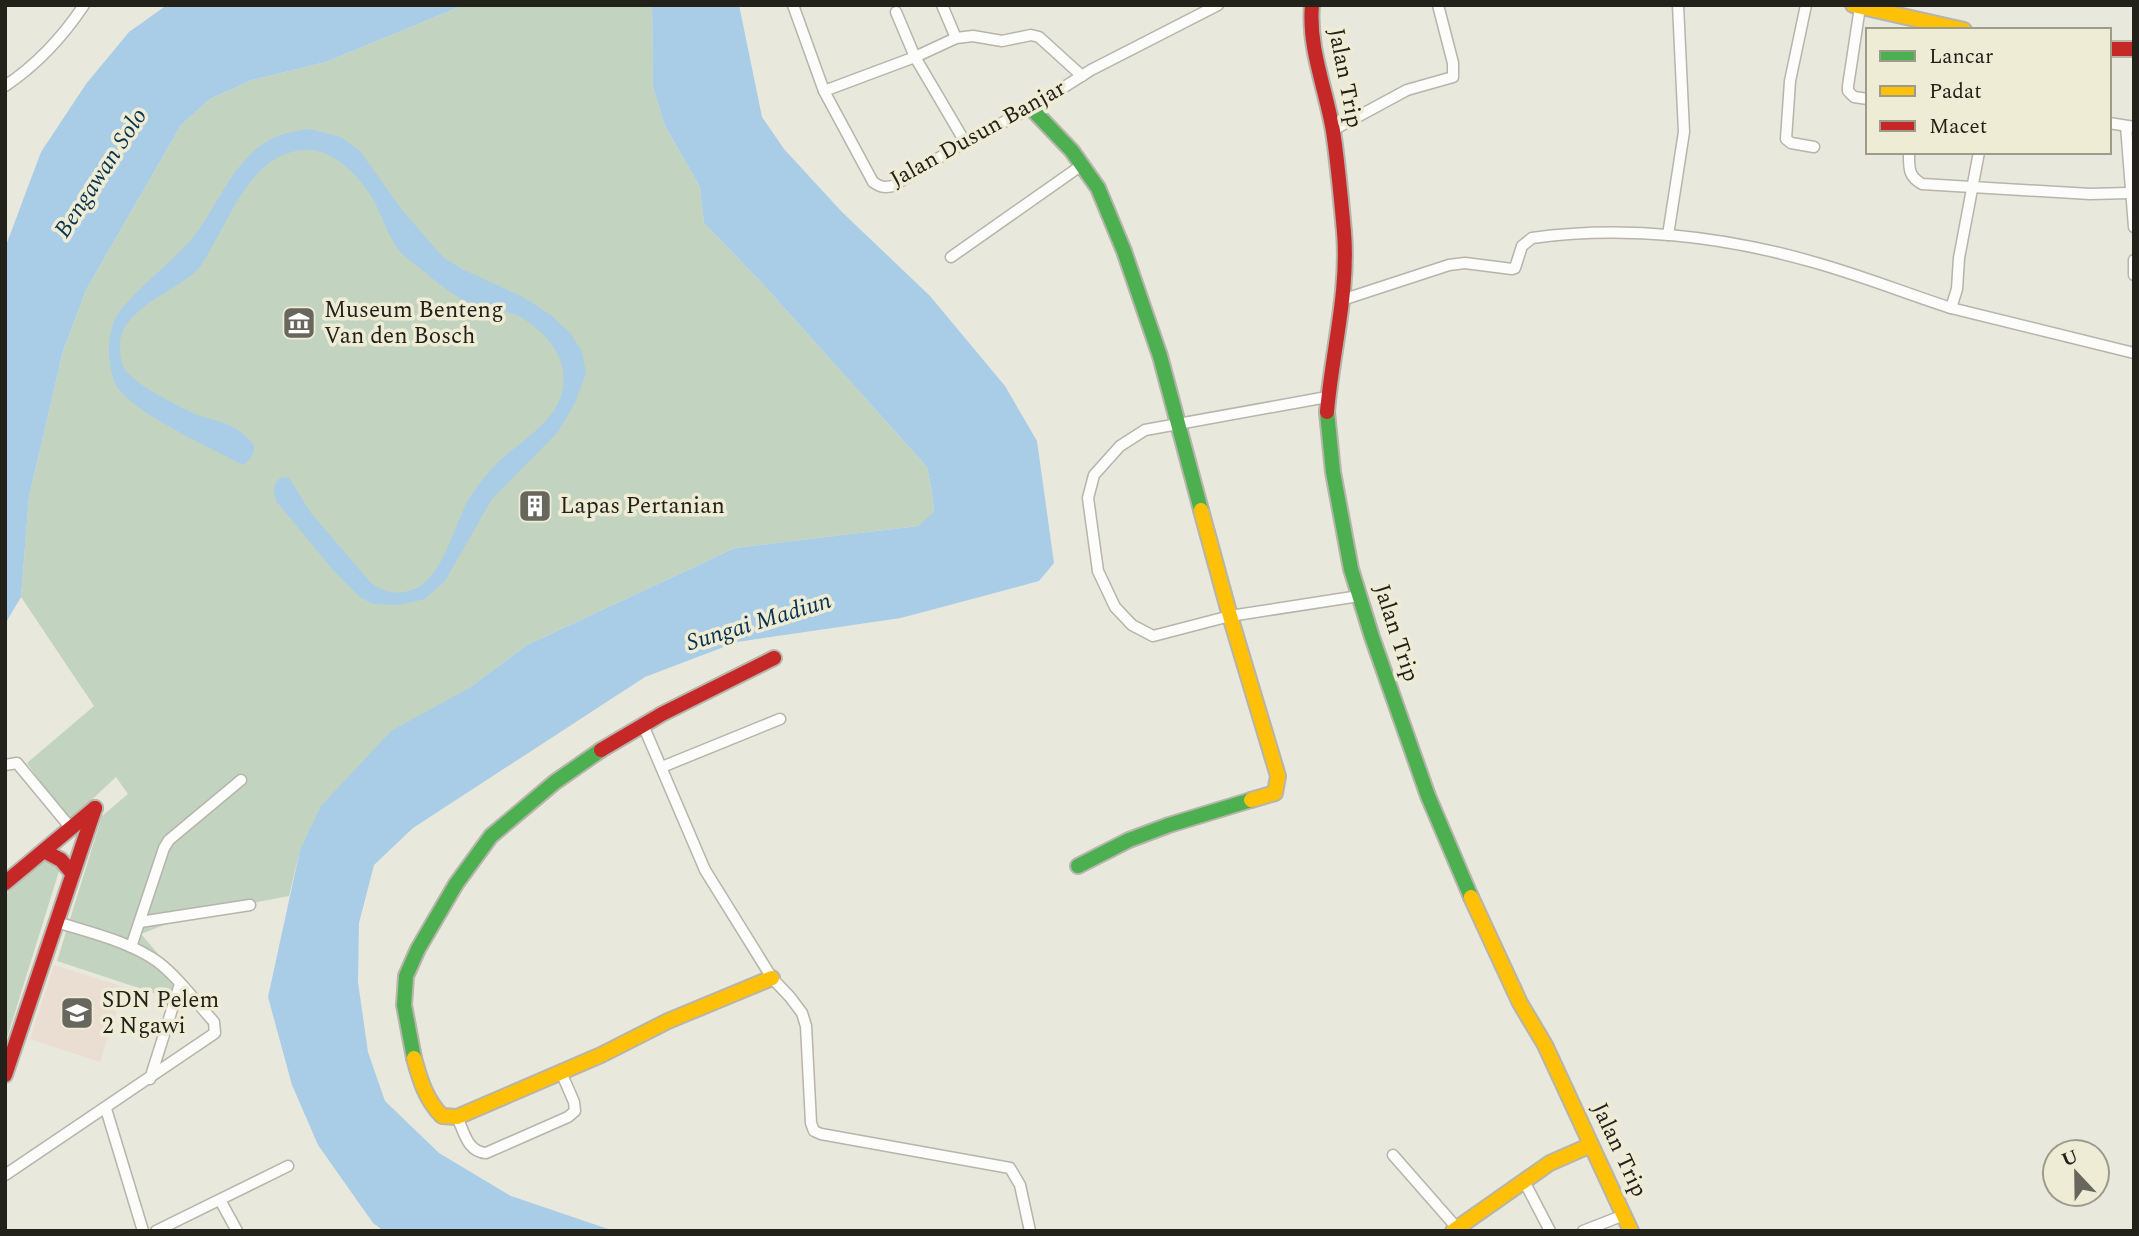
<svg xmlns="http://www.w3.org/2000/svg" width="2139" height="1236" viewBox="0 0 2139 1236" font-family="Spectral,serif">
	<rect width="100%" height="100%" fill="#e9e8dc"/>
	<polygon fill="#eaddd1" points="54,965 124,987 100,1062 30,1039"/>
	<g fill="#c2d4c0">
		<polygon points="464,5 652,5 653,87 665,126 700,187 704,223 761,282 927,467 932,493 934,513 918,526 735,548 527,645 469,688 300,850 289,896 190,915 141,934 179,978 172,999 57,961 102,816 128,794 116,777 68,822 27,763 94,706 21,597 29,497 63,351 86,290 181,125 210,99 252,80 326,62"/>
		<polygon points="47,859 60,868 7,1038 5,895"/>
	</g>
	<g fill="#a9cde6">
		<polygon points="167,5 464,5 326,62 252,80 210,99 181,125 86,290 63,351 29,497 21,597 5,624 5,248 41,152 86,84 129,32"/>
		<polygon points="652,5 739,5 762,117 784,149 842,212 930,296 1005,386 1037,441 1054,563 1039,581 901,618 737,642 645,677 413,828 374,865 359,923 358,982 368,1052 385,1101 439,1153 511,1196 614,1231 384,1231 373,1223 318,1145 292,1085 268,997 300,850 321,806 391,731 469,688 527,645 735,548 918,526 934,512 932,493 927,467 761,282 704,223 700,187 665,126 653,87"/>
		<path d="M309,129L341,137L360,151L402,210L443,257L462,269L525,298L552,316L571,334L582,352L586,373L575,403L558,432L492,499L445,581L425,599L399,605L373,604L361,598L333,570L276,501C273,491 273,484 281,477L289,478L311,513L371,583C386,595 407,596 423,584C443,569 455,527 466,504C472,493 481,481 489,472C515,440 570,421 563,371C560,348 538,326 518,316C501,308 480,309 463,300C447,291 432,278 417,266C412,262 405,257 400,252C388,237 383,218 374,201C361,178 333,147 303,150C255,154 234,208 213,245C207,255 203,265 194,273C174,290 148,299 130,320C123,328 120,335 120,345C120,354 121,366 127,372C138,386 183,409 200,416C211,419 223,422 233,427C241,431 248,438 254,445C254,455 251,459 243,465C215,450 126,410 115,383C107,362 107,341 114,321C122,301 174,260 191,240C216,210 228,170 260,146C275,134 291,132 309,129Z"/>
	</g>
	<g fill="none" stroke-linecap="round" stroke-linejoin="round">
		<defs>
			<g id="street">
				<path d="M793,5L824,91L873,182C880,187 884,188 893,186L965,142L1031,108L1091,70L1218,5"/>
				<polyline points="942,5 956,38"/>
				<polyline points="1806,5 1790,81 1786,139 1791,143 1814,147"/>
				<polyline points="1860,7 1848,86 1848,91 1854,97 1868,99"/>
				<polyline points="896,12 915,57 965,142"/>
				<path d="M5,86C38,64 62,38 84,5"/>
				<polyline points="824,91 915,57 956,38 973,36 1002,41 1031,35 1039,37 1082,76"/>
				<polyline points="2109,123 2134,127"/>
				<polyline points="2126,126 2134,227"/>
				<polyline points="1333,130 1407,90 1453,77 1453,63 1438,5"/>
				<path d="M1909,152C1909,168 1908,176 1922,184L2090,194L2129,193"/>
				<polyline points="1668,235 1684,132 1678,5"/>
				<polyline points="951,257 1082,165"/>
				<polyline points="2134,260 2134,275"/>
				<path d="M1342,300L1449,265L1465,263L1512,269L1515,268L1522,246L1532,238C1625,225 1723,236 1813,262C1860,275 1905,293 1951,308L1957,289L1959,258L1979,152"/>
				<polyline points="1951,308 2134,353"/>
				<polyline points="1327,397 1145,430 1120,446 1094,475 1088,498 1098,571 1115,607 1132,625 1153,636 1230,616 1359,596"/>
				<polyline points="643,725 705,870 772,978 790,997 802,1013 806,1026 811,1123 814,1131 821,1134 1010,1168 1020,1185 1030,1231"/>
				<polyline points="5,765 17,763 70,827"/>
				<polyline points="662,767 780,719"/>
				<polyline points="140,922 250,905"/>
				<polyline points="131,947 164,848 169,840 241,780"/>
				<polyline points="150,1079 180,984"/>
				<polyline points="106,1109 143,1231"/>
				<path d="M457,1117C464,1131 467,1152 486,1153L568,1117L575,1111L574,1102L561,1072"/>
				<polyline points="1393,1155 1457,1228"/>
				<path d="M5,1175L215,1033L214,1022C196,1002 179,978 158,962C129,941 90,933 57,922"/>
				<polyline points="1524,1181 1550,1231"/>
				<polyline points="220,1200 237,1231"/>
				<polyline points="156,1231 288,1166"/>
				<polyline points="1583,1231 1624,1215"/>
			</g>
			<g id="fast">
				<polyline points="1031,108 1072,151 1098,188 1124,251 1160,356 1201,510"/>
				<polyline points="1327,412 1333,472 1351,569 1372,637 1428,796 1471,897"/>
				<polyline points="1078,866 1129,840 1169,825 1251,800"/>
				<polyline points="414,1058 404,1005 406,976 418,949 456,884 491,836 555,782 601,750"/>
			</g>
			<g id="slow">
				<polyline points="1853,5 1964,30"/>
				<polyline points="1201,510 1230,616 1278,776 1275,793 1251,800"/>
				<polyline points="1471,897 1520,1003 1545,1045 1631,1231"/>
				<path d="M414,1058C420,1080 426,1100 442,1116L457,1117L601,1055L668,1021L772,978"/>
				<polyline points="1453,1231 1550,1163 1591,1145"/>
			</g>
			<g id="jam">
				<path d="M1312,5C1308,48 1326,89 1333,131C1338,164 1341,198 1344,232C1349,292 1332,352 1327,412"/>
				<polyline points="2109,49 2134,49"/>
				<polyline points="601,750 662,714 774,658"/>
				<polyline points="44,851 61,860 72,873"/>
				<polyline points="5,883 95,808"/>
				<polyline points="5,1075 95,808"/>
			</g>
		</defs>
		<use href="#street" stroke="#b6b4ab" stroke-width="13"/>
		<use href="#fast" stroke="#b6b4ab" stroke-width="18"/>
		<use href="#slow" stroke="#b6b4ab" stroke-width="18"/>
		<use href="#jam" stroke="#b6b4ab" stroke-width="18"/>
		<use href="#street" stroke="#fcfcfa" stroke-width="10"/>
		<use href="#fast" stroke="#4caf50" stroke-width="14"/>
		<use href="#slow" stroke="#ffc107" stroke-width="14"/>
		<use href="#jam" stroke="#c62828" stroke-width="14"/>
	</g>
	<defs>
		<symbol id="museum-square" viewBox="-11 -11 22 22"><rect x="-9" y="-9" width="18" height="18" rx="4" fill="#68675e" stroke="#efecd6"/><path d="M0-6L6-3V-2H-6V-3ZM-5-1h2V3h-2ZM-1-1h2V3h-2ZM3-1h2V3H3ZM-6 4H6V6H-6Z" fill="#fff"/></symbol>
		<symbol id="building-square" viewBox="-11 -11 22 22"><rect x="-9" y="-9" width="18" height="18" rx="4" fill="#68675e" stroke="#efecd6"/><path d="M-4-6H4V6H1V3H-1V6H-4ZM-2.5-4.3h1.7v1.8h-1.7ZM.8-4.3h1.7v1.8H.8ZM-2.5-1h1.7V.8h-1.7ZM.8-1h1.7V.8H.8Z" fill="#fff"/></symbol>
		<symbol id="school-square" viewBox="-11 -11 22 22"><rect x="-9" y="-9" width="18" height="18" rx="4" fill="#68675e" stroke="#efecd6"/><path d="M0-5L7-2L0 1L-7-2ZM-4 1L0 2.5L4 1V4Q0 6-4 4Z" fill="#fff"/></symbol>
	</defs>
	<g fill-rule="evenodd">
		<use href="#museum-square" x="280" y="304" width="38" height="38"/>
		<use href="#building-square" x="516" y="487" width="38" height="38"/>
		<use href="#school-square" x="58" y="994" width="38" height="38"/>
	</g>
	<g text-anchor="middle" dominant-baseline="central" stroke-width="7" stroke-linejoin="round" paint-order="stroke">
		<g font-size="23" fill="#23221a" stroke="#efecd6">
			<text transform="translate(1345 78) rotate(79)">Jalan Trip</text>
			<text transform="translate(978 134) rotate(-29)">Jalan Dusun Banjar</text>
			<text transform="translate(1396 633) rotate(72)">Jalan Trip</text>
			<text transform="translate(1619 1150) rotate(65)">Jalan Trip</text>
		</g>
		<g font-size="23" fill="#23221a" stroke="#efecd6" text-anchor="start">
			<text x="324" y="310">Museum Benteng<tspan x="324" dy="26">Van den Bosch</tspan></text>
			<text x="560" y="506">Lapas Pertanian</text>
			<text x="102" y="1000">SDN Pelem<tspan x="102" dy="26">2 Ngawi</tspan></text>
		</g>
		<g font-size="24" font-style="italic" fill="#08324d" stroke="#efecd6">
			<text transform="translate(101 173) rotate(-57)">Bengawan Solo</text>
			<text transform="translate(759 622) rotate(-17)">Sungai Madiun</text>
		</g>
	</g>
	<rect width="2139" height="1236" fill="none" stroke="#23221a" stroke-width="14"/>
	<rect x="1866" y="28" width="245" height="126" fill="#efecd6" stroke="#9d9b8b" stroke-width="2"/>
	<rect x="1880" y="51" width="35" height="10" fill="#4caf50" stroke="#9d9b8b" stroke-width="2"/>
	<text x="1929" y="63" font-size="21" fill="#23221a">Lancar</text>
	<rect x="1880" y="86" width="35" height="10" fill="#ffc107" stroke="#9d9b8b" stroke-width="2"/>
	<text x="1929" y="98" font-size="21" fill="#23221a">Padat</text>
	<rect x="1880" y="121" width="35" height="10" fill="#c62828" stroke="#9d9b8b" stroke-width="2"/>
	<text x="1929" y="133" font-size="21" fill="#23221a">Macet</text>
	<g transform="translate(2076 1173) rotate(338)"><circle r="33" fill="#efecd6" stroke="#9d9b8b" stroke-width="2"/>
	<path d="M0-5L12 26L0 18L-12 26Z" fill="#68675e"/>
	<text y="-10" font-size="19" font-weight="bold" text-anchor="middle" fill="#23221a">U</text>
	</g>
</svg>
